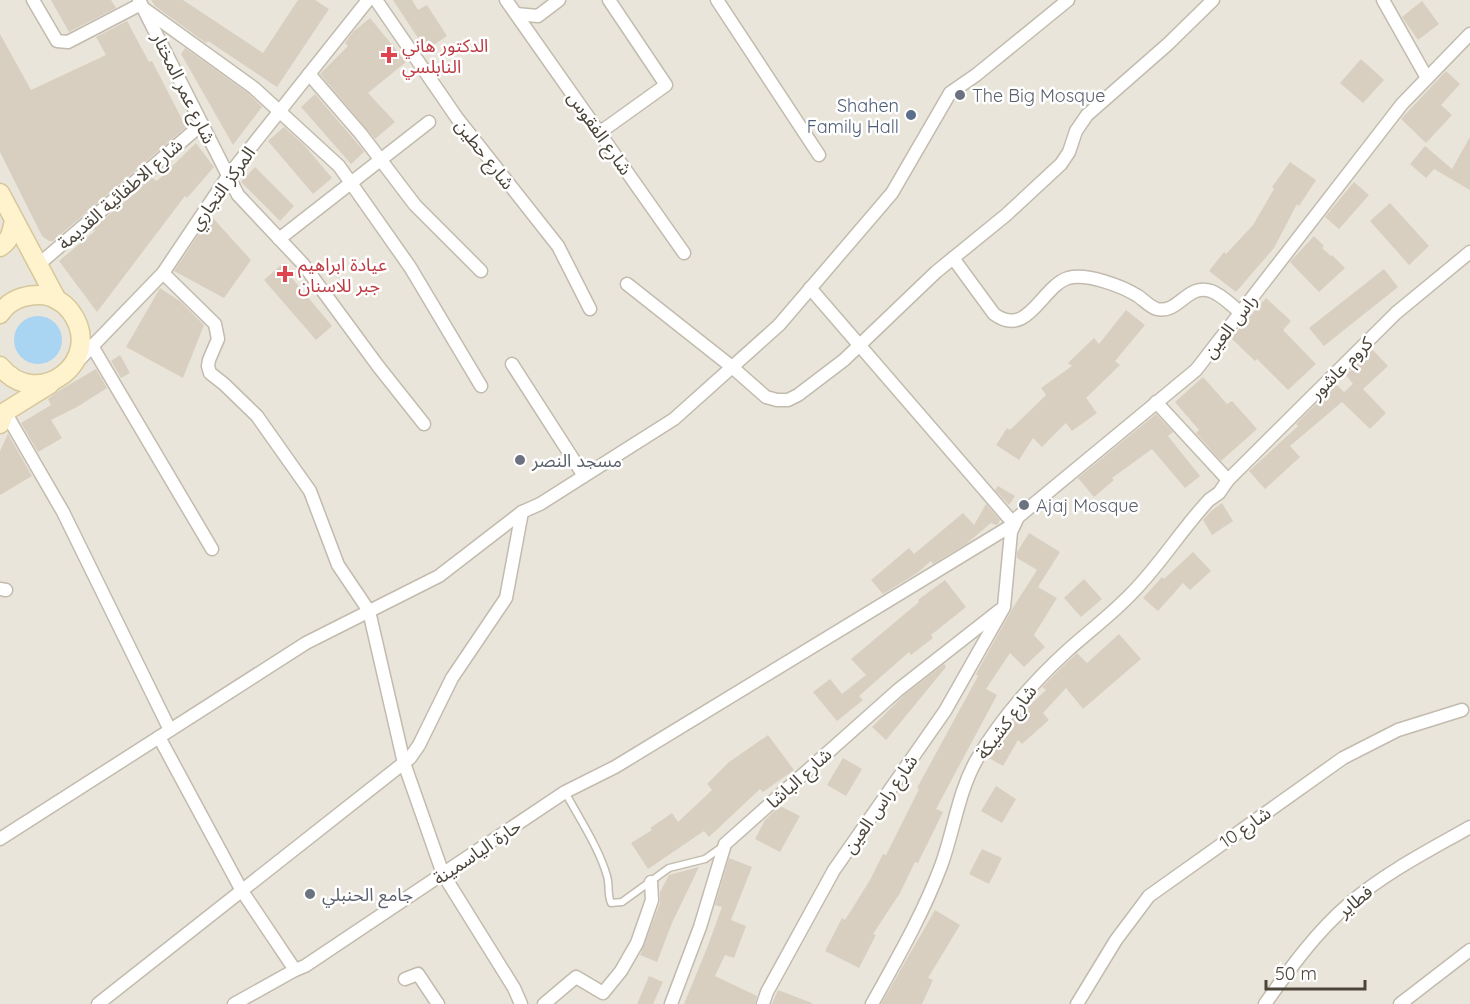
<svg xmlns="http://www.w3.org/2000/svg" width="1470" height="1004" viewBox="0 0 1470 1004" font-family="Quicksand,'Noto Sans Arabic',sans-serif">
	<rect width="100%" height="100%" fill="#f6f3ec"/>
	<rect fill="#eae5da" x="0" y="0" width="1470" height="1004"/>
	<circle fill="#a9d4f2" cx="38" cy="340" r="24"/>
	<g fill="#d8cfc1">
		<polygon points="51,0 111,0 116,8 69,32"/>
		<polygon points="151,0 183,0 263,53 298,0 315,0 329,9 277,87 208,41 206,43 155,6"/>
		<polygon points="393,0 412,0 418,10 427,5 447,36 426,50"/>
		<polygon points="1422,1 1439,24 1418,40 1402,17"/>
		<polygon points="370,18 406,62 368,93 395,122 375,139 320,74 348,46 345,43 353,32"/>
		<polygon points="127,21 149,62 152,61 186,127 53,241 49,241 42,236 0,152 0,34 31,90 106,55 96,37"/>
		<polygon points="185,48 249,94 262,107 233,145 181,54"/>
		<polygon points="1361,59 1384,80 1363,103 1340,83"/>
		<polygon points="1446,71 1460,84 1441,105 1452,115 1426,143 1401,119"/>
		<polygon points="315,94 363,150 364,152 351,164 301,107"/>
		<polygon points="284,127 305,146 332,178 313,194 268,141"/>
		<polygon points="1470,137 1470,190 1434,169 1426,178 1410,164 1425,146 1452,169"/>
		<polygon points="196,143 214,167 187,198 185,196 97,312 59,261 96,230 89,232 152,178 157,181"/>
		<polygon points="1290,162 1316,180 1299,206 1297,204 1274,248 1236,292 1209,271 1224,252 1226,254 1253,225 1274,189 1272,187"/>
		<polygon points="255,167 294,206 280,221 241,182"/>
		<polygon points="1354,182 1369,195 1339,229 1325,217"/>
		<polygon points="1390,203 1429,246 1409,265 1370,221"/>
		<polygon points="211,216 251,260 224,298 174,271"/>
		<polygon points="1314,236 1324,246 1322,248 1331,256 1332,255 1345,268 1319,292 1290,262"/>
		<polygon points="281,265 332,326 316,340 264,280"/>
		<polygon points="1384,269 1398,287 1324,346 1309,328"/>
		<polygon points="160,288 181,302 204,325 183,378 126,347"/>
		<polygon points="1266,298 1291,321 1283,330 1316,364 1288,390 1257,359 1255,361 1231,338"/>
		<polygon points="1126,310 1145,325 1115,361 1120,365 1086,398 1097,413 1072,431 1066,423 1042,447 1033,438 1019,460 996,445 1007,428 1010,430 1046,395 1041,388 1072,366 1068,363 1094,338 1099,344"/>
		<polygon points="1372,349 1388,366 1363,389 1386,413 1370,429 1342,402 1290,446 1300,457 1265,489 1249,471 1298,426 1296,424 1336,384 1344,392 1353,384 1346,375"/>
		<polygon points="120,355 130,373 121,378 111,361"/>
		<polygon points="96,369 107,388 77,407 51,420 62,438 38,452 21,423 51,405 48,399 60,390"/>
		<polygon points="1203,377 1227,404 1232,401 1257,429 1221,461 1196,433 1199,430 1175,402"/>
		<polygon points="1156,414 1173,432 1168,436 1200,476 1185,488 1152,449 1112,478 1114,480 1094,497 1078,478"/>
		<polygon points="8,434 32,476 0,495 0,451"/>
		<polygon points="998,486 1015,496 1009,505 995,490"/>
		<polygon points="1222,503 1233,521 1212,535 1203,520 1211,511"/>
		<polygon points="986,504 1000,520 998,524 996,525 991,523 966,544 933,564 931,561 917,573 883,594 871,580 909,548 914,554 963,513 974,525"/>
		<polygon points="1029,533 1060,552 1038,587 1057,598 1034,635 1045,647 1024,667 1010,653 986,689 997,695 936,809 943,812 918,863 915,862 900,893 873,934 876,935 859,968 825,951 842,918 845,920 870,880 883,854 886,855 919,789 917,788 978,676 976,674 1012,609 1037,570 1017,558 1017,552"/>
		<polygon points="1193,552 1211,571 1190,590 1183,583 1158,611 1143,598 1162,577 1164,579"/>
		<polygon points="1084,579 1102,599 1081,617 1064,598"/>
		<polygon points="945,580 966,607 931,635 933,638 911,655 909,652 859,696 863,700 837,721 813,692 830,679 842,694 866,675 851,659 919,602 918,600"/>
		<polygon points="1119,634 1141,659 1083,709 1066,688 1043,713 1049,720 1022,744 1018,740 1003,766 989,758 1013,721 1046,690 1042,687 1060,669 1077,653 1087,663"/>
		<polygon points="944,664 946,667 886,740 872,727 903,696"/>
		<polygon points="768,735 794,770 763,792 760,789 709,837 704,831 648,869 631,843 652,830 650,828 672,813 678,822 712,790 707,784 729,762"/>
		<polygon points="843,758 862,769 846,796 827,785"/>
		<polygon points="996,786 1016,799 1002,823 981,811"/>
		<polygon points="780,806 800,816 780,852 755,839 765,820"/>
		<polygon points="982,849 1002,858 989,884 969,874"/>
		<polygon points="729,858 752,867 731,920 746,926 734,958 725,955 715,976 757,996 755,1004 684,1004 707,948 722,907 715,905"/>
		<polygon points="699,867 672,923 657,962 640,955 660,903 660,892 669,875"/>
		<polygon points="935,910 960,925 928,978 933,980 922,1004 881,1004"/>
		<polygon points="649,976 663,982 653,1004 637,1004"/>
		<polygon points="778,990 812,1003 812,1004 772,1004"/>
	</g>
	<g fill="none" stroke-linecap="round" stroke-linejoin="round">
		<defs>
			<path id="lane" d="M565,792C579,818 599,848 607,876C610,886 607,893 611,903L622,902L669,868L705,859L722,847"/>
			<g id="street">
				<polyline points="33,0 57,41 68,42 141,4"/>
				<polyline points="139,0 238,195 303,264 378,366 424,424"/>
				<polyline points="376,0 457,118 558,246 590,309"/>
				<polyline points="506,0 684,253"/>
				<polyline points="717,0 819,155"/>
				<polyline points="1383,0 1427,78"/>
				<polyline points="146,10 254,88 339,166 410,267 481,386"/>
				<polyline points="516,14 538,16 559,0"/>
				<polyline points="309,74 361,134 415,205 481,271"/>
				<polyline points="599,133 666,85 609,0"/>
				<polyline points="279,239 429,122"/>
				<path d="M953,258L994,314C1028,339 1041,287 1068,278C1088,273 1122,286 1138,296C1145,301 1150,307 1157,309C1179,314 1187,283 1211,291C1222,295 1231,305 1240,312"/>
				<polyline points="38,265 202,124"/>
				<polyline points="163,273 215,324 218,339 209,360 208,366 210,373 224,384 257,416 310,491 338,565 369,611 404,763 443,874 514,988 521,1004"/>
				<polyline points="627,284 732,367 766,397 777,400 788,400 798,395 844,360 936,272 1006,215 1061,164 1069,152 1076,131 1087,115 1168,44 1213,0"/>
				<polyline points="810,288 1014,524 1012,529"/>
				<polyline points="92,346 212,549"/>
				<polyline points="78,361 163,273 228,176 368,0"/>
				<polyline points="512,364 584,476"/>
				<polyline points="1156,402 1228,480"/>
				<polyline points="2,414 5,412 63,512 170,730"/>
				<polyline points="0,589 6,590"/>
				<polyline points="159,737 242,891 295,970"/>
				<polyline points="0,839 306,643 439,576 522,512 540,504 674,419 779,325 892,193 950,93 976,75 1068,0"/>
				<polyline points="405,979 418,974 438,1004"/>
				<polyline points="98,1004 410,758 419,745 452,678 506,598 522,512"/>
				<polyline points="234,1004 295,970 305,966 565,792 615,767 1014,524"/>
				<polyline points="544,1004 576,977 603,993 621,971 637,943 652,900 651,882"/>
				<polyline points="671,1004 700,927 725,844 898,690 1000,610"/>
				<polyline points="763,1004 767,992 834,870 945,711 1004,607 1011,532 1018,517 1196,370 1402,104 1470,34"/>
				<path d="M872,1004C897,959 923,914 941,866C954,831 958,792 977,759C1001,719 1032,683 1067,651C1088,632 1111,615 1131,594C1160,565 1181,530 1209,500L1219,493L1228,480L1396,313L1470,252"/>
				<polyline points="1077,1004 1116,940 1149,896 1343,758 1398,730 1462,710"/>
				<path d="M1265,1004C1290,968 1317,931 1350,903C1386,872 1430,850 1470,827"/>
				<polyline points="1400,1004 1470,950"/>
			</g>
			<g id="secondary">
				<polyline points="0,193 57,300"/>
				<path d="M0,247C10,241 12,231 14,220"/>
				<path d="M0,314C9,300 24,295 40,295C51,295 64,302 71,312C106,360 38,413 0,366"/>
				<polyline points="0,424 5,412 50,384"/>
			</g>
		</defs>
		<use href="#lane" stroke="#c2bbae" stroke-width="9"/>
		<use href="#street" stroke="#c2bbae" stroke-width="15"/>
		<use href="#secondary" stroke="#d6c79b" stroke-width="21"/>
		<use href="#lane" stroke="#fff" stroke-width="6"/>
		<use href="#street" stroke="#fff" stroke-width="12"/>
		<use href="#secondary" stroke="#fff3cd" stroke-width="18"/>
	</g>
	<g fill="#e0444e" stroke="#fff" stroke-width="2">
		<path d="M386 46h6v6h6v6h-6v6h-6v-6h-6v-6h6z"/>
		<path d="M282 265h6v6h6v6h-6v6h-6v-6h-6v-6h6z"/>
	</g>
	<g fill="#6b7280" stroke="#fff" stroke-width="2">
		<circle cx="960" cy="95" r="6"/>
		<circle cx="520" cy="460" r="6"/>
		<circle cx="1024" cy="505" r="6"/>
		<circle cx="310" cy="894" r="6"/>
	</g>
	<circle fill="#5c6f8a" stroke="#fff" stroke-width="2" cx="911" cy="115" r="6"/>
	<g text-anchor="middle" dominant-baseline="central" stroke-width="5" stroke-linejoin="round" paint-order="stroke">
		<g font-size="18" fill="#be3a42" stroke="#fff" text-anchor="start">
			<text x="402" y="45">الدكتور هاني<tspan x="402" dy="21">النابلسي</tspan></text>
			<text x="298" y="264">عيادة ابراهيم<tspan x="298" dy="21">جبر للاسنان</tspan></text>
		</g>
		<g font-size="18" fill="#4b4439" stroke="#fff">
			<text transform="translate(184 88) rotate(64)">شارع عمر المختار</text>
			<text transform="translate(600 133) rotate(55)">شارع الفقوس</text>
			<text transform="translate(485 154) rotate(52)">شارع حطين</text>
			<text transform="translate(222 188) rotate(-54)">المركز التجاري</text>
			<text transform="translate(120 194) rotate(-41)">شارع الاطفائية القديمة</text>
			<text transform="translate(1230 326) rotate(-52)">راس العين</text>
			<text transform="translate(1341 368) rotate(-45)">كروم عاشور</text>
			<text transform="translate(1006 722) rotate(-53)">شارع كشيكة</text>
			<text transform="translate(799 778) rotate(-42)">شارع الباشا</text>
			<text transform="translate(880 804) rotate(-55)">شارع راس العين</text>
			<text transform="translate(1245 827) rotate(-35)">شارع 10</text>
			<text transform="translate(477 852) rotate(-34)">حارة الياسمينة</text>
			<text transform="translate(1355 901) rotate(-39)">فطاير</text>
		</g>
		<g font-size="18" fill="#5b616d" stroke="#fff" text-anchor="start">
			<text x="972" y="95">The Big Mosque</text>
			<text x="532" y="460">مسجد النصر</text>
			<text x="1036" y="505">Ajaj Mosque</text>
			<text x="322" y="894">جامع الحنبلي</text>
		</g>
		<g font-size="18" fill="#4e5e75" stroke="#fff" text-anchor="end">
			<text x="899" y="105">Shahen<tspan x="899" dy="21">Family Hall</tspan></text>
		</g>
	</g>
	<path d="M1266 980v9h99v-9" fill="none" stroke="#4b4439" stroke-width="3"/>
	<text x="1275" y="980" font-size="18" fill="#4b4439" stroke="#ffffff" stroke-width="4.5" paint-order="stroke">50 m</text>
</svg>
